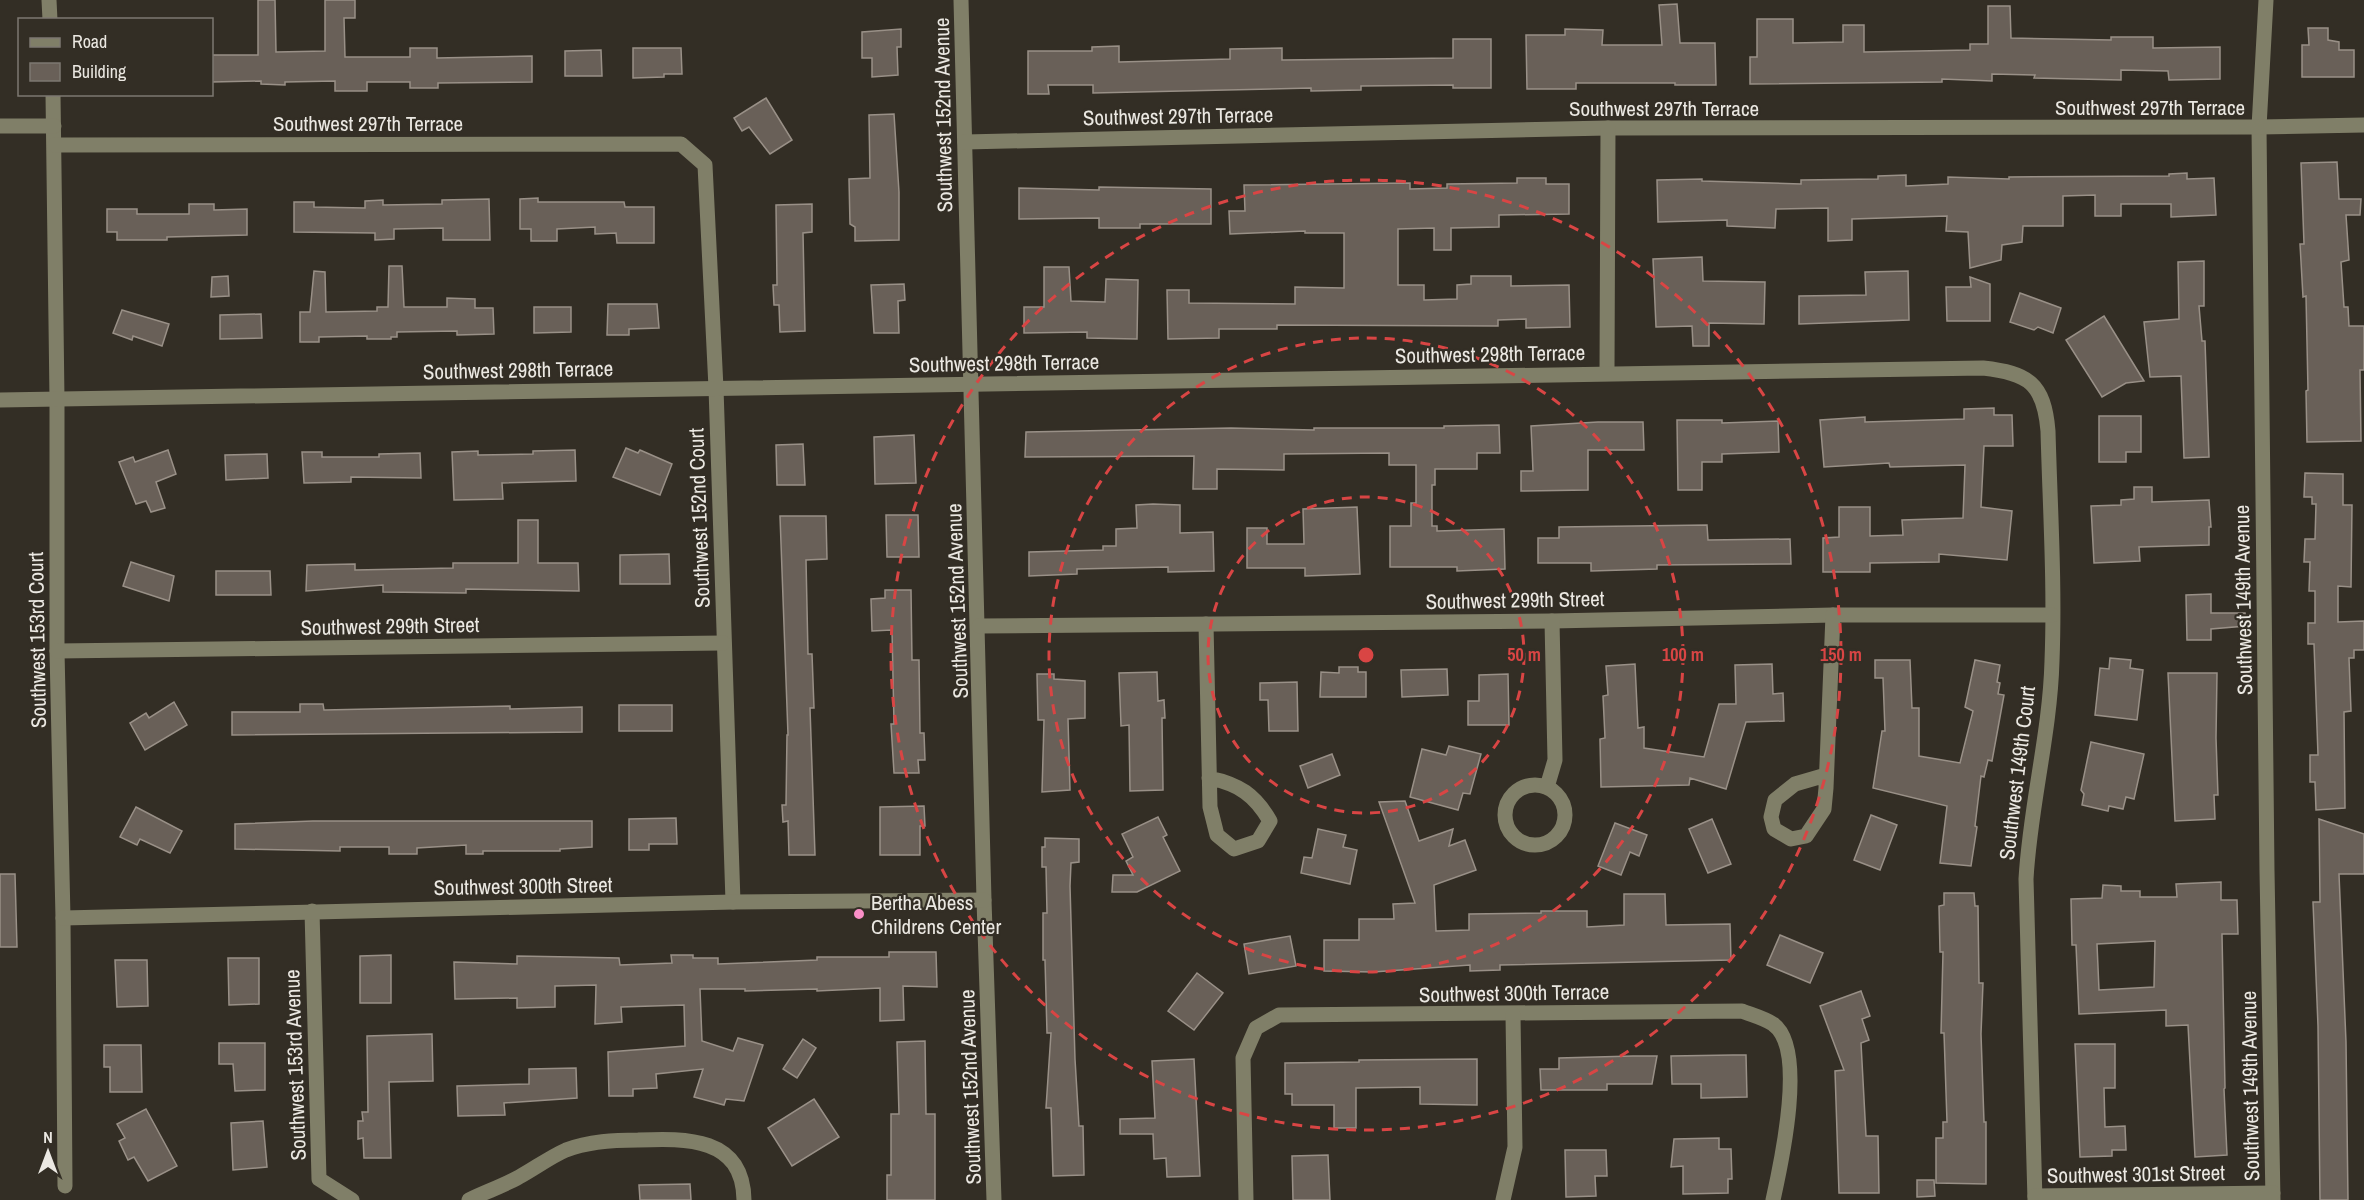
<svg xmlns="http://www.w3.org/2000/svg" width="2364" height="1200" viewBox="0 0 2364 1200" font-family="'Archivo Narrow',sans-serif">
	<rect width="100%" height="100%" fill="#332e25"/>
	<g fill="#696058" stroke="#999087" stroke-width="1.5" fill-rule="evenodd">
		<polygon points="258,0 275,0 276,52 325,51 325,0 355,0 355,18 344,18 345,57 410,57 410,48 437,48 437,58 532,56 532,82 438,83 438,88 410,88 410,82 367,82 367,91 335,91 335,81 285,82 285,85 261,84 261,81 212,82 212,55 258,55"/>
		<polygon points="1677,4 1680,43 1715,43 1716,85 1675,85 1675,83 1576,83 1576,89 1527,89 1526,35 1565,35 1565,29 1603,30 1602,45 1662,45 1659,5"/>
		<polygon points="1988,6 2010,6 2011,38 2111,40 2111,37 2153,37 2153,48 2220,47 2220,79 2169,80 2168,71 2121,70 2121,80 2034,78 2035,75 1992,74 1992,81 1942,79 1942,82 1750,84 1750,57 1757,57 1757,19 1793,19 1793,43 1843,42 1843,25 1864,25 1864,52 1970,50 1970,44 1988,44"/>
		<polygon points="2308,28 2328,28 2328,40 2339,42 2339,50 2354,50 2354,77 2302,77 2302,45 2309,45"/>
		<polygon points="901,29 901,47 897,47 898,75 872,77 872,58 862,58 862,32"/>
		<polygon points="1453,39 1491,39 1491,88 1453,88 1453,85 1361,86 1361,90 1311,91 1311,88 1093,93 1093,85 1048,85 1049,94 1028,94 1028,51 1092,51 1092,47 1119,46 1119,62 1230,59 1230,49 1282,48 1282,60 1453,58"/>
		<polygon points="633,48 681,48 682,74 664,74 664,77 633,78"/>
		<polygon points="601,50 602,76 565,76 565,51"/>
		<polygon points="766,98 792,140 770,154 749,127 742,131 734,118"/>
		<polygon points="894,114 899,192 899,240 855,241 855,227 850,224 849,179 870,178 869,115"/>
		<polygon points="2337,162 2339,199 2361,199 2360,215 2346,215 2349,260 2341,262 2344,307 2348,307 2349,326 2364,326 2364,370 2360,370 2361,441 2307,442 2306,391 2308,390 2306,296 2303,297 2300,244 2304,244 2301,163"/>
		<polygon points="2187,173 2187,179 2214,178 2216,215 2171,217 2171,204 2121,204 2121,216 2095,216 2095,195 2063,196 2063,226 2023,226 2022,242 2002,245 2001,260 1970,268 1968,232 1946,231 1947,216 1852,219 1852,240 1828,241 1828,208 1776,209 1775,228 1727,226 1727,220 1658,222 1657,180 1702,179 1702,181 1801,184 1801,180 1878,179 1878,176 1906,175 1906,186 1948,184 1948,177 2009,179 2009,177 2169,176 2169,174"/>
		<polygon points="1517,178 1546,178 1546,184 1569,184 1569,214 1499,215 1499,227 1451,228 1451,250 1434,250 1434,228 1398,229 1398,285 1424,285 1424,300 1457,299 1457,285 1471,284 1471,276 1511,276 1511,286 1569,285 1570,327 1526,328 1526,319 1498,320 1498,326 1277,325 1277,329 1219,329 1219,338 1168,339 1167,290 1189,290 1189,303 1295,304 1295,287 1344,288 1344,233 1305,233 1305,231 1230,234 1229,211 1245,211 1244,185 1410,183 1410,189 1447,188 1447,184 1517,183"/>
		<polygon points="1099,187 1211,189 1211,224 1140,224 1140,228 1099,228 1099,218 1019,219 1019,188 1099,190"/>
		<polygon points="538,198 538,202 624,202 625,207 654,207 654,243 617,243 616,233 595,234 595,227 557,229 557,241 531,241 531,229 520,229 520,199"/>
		<polygon points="489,199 490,240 443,240 443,228 394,229 394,239 375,240 375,233 294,232 294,202 314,202 314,207 365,208 365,201 383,200 383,205 442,204 442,200"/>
		<polygon points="189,204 214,204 214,210 247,209 247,235 167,237 167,240 117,240 117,232 107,232 107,209 137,209 137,214 189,214"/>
		<polygon points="812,204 812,232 803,233 805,331 780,332 779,305 774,305 773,285 777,285 776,205"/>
		<polygon points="1702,257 1703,281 1765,282 1764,324 1709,323 1709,346 1693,346 1692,326 1656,327 1653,259"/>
		<polygon points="2204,261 2204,306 2199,306 2202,341 2205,341 2209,457 2184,458 2181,376 2150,377 2144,322 2179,319 2178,262"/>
		<polygon points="389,266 402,266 404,307 447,307 447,298 475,299 475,308 493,308 494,334 457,335 457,331 397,332 397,337 391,337 391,339 367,339 367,336 319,337 319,342 300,342 300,312 310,312 314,271 325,272 326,312 377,311 377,307 388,307"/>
		<polygon points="1044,267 1069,267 1071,301 1105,302 1106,279 1138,280 1137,339 1087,338 1087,332 1024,333 1024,307 1044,307"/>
		<polygon points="1908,271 1909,320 1799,324 1799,296 1866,295 1865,272"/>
		<polygon points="228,276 229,296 211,297 212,277"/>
		<polygon points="1970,277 1990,284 1990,321 1947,321 1946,287 1971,287"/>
		<polygon points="904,284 905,300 898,301 899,333 874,333 871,285"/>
		<polygon points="2020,293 2061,308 2053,333 2038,327 2034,330 2010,322"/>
		<polygon points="608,304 657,304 659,328 629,329 629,335 607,335"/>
		<polygon points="534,307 571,307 571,332 534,333"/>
		<polygon points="122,310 169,324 162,346 133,336 132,340 113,333"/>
		<polygon points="261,314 262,338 220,339 220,315"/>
		<polygon points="2104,316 2144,381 2126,383 2102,397 2066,340"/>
		<polygon points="1994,408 1994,415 2012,415 2013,446 1984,446 1981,507 2012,511 2007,560 1939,554 1939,562 1870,563 1870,572 1823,572 1823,538 1839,537 1839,507 1870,507 1870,536 1903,535 1902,520 1963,518 1965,465 1890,467 1889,463 1824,467 1820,420 1865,417 1865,422 1964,419 1964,409"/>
		<polygon points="2099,416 2141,416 2141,452 2126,452 2126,462 2099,462"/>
		<polygon points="1677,420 1722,420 1722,423 1778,421 1779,452 1722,454 1722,462 1702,462 1702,490 1678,490"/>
		<polygon points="1598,422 1643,422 1644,450 1588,450 1588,490 1521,491 1521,471 1533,471 1531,426"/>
		<polygon points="1499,425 1500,453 1477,453 1477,469 1435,469 1435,485 1432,485 1432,526 1437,526 1437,531 1504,529 1505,569 1457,571 1457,567 1390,567 1390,526 1411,526 1411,503 1416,503 1416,465 1389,465 1389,453 1284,454 1284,470 1217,469 1217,489 1193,489 1194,456 1025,457 1026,432 1231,428 1314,430 1314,428 1444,428 1444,426"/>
		<polygon points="914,435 916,483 875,484 874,437"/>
		<polygon points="803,444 805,485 777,485 776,445"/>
		<polygon points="626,448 638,453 640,450 672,464 660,495 613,477"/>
		<polygon points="168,450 176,474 156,482 165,508 151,512 146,501 136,504 119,462 133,457 135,462"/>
		<polygon points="575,450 576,481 502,483 503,499 454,500 452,452 478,451 478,455 533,454 533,451"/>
		<polygon points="302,452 322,452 322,457 379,457 379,454 420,453 421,478 351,477 351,482 304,483"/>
		<polygon points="267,454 268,478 226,480 225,455"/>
		<polygon points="2305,473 2343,474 2343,505 2352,505 2351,587 2338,586 2338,622 2364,621 2364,650 2354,650 2354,658 2349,658 2351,711 2344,712 2345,808 2316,810 2315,782 2310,782 2310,755 2318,755 2314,644 2308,644 2308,623 2315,623 2315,591 2309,591 2310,562 2304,562 2305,539 2315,539 2316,504 2312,504 2312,497 2304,497"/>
		<polygon points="2134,487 2152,487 2152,502 2209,500 2211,527 2209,527 2209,545 2139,547 2140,561 2094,563 2091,506 2121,505 2121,500 2134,499"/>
		<polygon points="1153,504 1180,505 1180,533 1213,532 1214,571 1168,572 1168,567 1077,569 1077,574 1029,576 1029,552 1103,550 1103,546 1116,546 1116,529 1137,528 1136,505"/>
		<polygon points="1357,507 1360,574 1305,576 1305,568 1247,568 1247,528 1267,528 1267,544 1304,544 1303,509"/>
		<polygon points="886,515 918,515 919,557 887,557"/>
		<polygon points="780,516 826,516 827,559 806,560 808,654 812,654 814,708 810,708 815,855 789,855 788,821 783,822 782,805 786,805 787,735 788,735"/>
		<polygon points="518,520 538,520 538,563 578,563 579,591 466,589 466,593 383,592 383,585 306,591 307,565 355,564 355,570 453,568 453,563 518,563"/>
		<polygon points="1707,525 1708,540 1790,539 1791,564 1657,565 1657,569 1591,571 1591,563 1538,563 1538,538 1559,538 1559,527"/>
		<polygon points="669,554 670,584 620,584 620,555"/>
		<polygon points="131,562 174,576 169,601 123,586"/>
		<polygon points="216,571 270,571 271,595 216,595"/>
		<polygon points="885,590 911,590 912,660 919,660 920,733 924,733 925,760 918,760 919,773 894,773 891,724 894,724 892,630 872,631 871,599 885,598"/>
		<polygon points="2211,594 2211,613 2245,613 2246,626 2211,629 2211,640 2187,640 2186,595"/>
		<polygon points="2110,658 2131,660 2130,668 2143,670 2137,720 2095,715 2100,668 2109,669"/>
		<polygon points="1875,660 1910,660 1912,708 1919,708 1919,756 1960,763 1973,711 1965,707 1975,660 2000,665 1997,682 2000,683 1998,694 2004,695 1992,761 1988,760 1984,777 1981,776 1975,826 1977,827 1971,866 1940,863 1947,806 1873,788 1882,731 1885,731 1883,678 1875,678"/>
		<polygon points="1635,664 1638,728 1644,727 1644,748 1704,757 1719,704 1736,704 1735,665 1772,664 1773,694 1783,693 1784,721 1746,722 1726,789 1690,778 1689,785 1601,787 1600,739 1605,738 1603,696 1608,695 1606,666"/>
		<polygon points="1339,667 1358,667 1358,672 1366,672 1366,697 1320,697 1321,672 1339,673"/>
		<polygon points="1447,669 1448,695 1402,697 1401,670"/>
		<polygon points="1157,672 1158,701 1164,700 1165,718 1162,718 1163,790 1130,791 1129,725 1121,726 1119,673"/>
		<polygon points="2168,673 2217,673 2216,738 2218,795 2214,795 2215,819 2175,821"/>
		<polygon points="1037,674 1054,674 1054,679 1085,681 1085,718 1068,719 1070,790 1042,792 1044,720 1038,720"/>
		<polygon points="1508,674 1509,725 1468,725 1468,701 1479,701 1479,675"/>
		<polygon points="1297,682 1298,731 1269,731 1268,700 1260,700 1260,683"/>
		<polygon points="174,702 187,725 145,750 130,723 146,713 149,718"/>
		<polygon points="300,704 323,704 324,710 510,706 510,709 582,707 582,732 232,735 232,712 300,712"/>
		<rect x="619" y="705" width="53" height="26"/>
		<polygon points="2091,742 2144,754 2134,799 2126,797 2123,809 2109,806 2108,811 2082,805 2084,794 2081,790"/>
		<polygon points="1449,746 1481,754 1470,794 1463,793 1458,810 1410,797 1422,749 1446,755"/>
		<polygon points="1332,754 1340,775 1308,788 1300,766"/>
		<polygon points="1405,801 1419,841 1453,829 1449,846 1465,840 1476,870 1434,885 1436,931 1469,930 1469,914 1541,913 1541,911 1587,911 1587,927 1624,925 1624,894 1665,894 1666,925 1730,924 1731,960 1500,965 1500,970 1470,971 1470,965 1373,972 1324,971 1324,940 1359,940 1359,919 1394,919 1393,904 1415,903 1379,802"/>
		<polygon points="924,806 925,826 920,826 920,855 880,855 880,807"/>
		<polygon points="136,807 182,831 170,853 140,839 137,845 120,837"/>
		<polygon points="1871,815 1897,825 1880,870 1854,860"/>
		<polygon points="1158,817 1167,835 1163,837 1180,871 1137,892 1112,892 1113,875 1133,875 1126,861 1133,857 1122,834"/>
		<polygon points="676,818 677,844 649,844 649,850 629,850 629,819"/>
		<polygon points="1712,819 1731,864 1708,873 1689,829"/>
		<polygon points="2319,819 2364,834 2364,874 2339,874 2346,1042 2348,1200 2320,1200 2318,1026 2313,902 2320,902"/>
		<polygon points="313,821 592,821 592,847 560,849 560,851 483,851 483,854 466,854 466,845 417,848 417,854 389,854 389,847 340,847 340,851 235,849 235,824"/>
		<polygon points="1615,823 1647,835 1639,856 1630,852 1621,875 1598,866"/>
		<polygon points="1318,829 1346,835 1343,847 1357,850 1350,884 1301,873 1304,857 1312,858"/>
		<polygon points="1045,838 1079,839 1079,862 1071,863 1070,886 1075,1059 1079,1126 1083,1126 1084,1175 1053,1176 1051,1108 1046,1108 1051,1033 1047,1033 1045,960 1043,960 1043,913 1047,913 1046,867 1042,867 1042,847 1045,847"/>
		<polygon points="0,874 15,874 17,947 0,947"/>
		<path d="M2221,882V900H2237L2238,934H2222L2225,1088L2224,1089L2227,1155L2195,1157L2188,1025L2166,1026V1010L2079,1014L2076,945H2072L2071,899L2102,898L2103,885L2121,886V891H2140V897H2177L2176,884ZM2155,941L2154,987L2099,990L2097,944Z"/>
		<polygon points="1944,893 1974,893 1975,906 1978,906 1979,983 1983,983 1981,1034 1984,1122 1986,1122 1986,1184 1936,1183 1936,1138 1943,1138 1943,1122 1947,1122 1944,1033 1941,1033 1943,952 1940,952 1939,906 1944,905"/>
		<polygon points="1780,935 1823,953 1810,983 1767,965"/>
		<polygon points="1290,936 1296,966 1249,974 1244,944"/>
		<polygon points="889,952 936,952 937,987 903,986 904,1020 880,1021 880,988 817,991 817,989 745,991 745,989 700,989 702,1041 733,1051 738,1038 763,1045 744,1101 726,1099 724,1105 694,1097 703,1069 656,1074 657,1088 633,1089 633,1096 609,1096 608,1052 685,1046 684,1005 621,1007 622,1022 595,1024 596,985 555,986 555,1007 517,1008 517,998 455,999 454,962 517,964 517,956 573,957 619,958 620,965 672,963 671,955 693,955 693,958 718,958 718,964 817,960 817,957 889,957"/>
		<polygon points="391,955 391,1003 360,1003 360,956"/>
		<polygon points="228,958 259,958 259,1004 229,1005"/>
		<polygon points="115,960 147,960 148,1006 117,1007"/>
		<polygon points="1197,973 1223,993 1194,1030 1168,1011"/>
		<polygon points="1861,991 1870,1016 1862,1019 1869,1040 1861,1043 1866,1136 1878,1136 1879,1193 1839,1193 1835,1071 1844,1070 1820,1006"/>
		<polygon points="432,1034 433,1081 389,1082 391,1158 364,1158 363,1138 358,1139 358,1121 363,1121 362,1112 368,1112 367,1036"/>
		<polygon points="803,1039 816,1048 797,1078 783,1069"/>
		<polygon points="925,1041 926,1114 935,1114 935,1200 887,1200 887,1175 891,1175 891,1114 899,1114 897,1042"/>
		<polygon points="219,1043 265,1043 265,1090 235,1091 233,1064 219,1064"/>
		<polygon points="2075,1044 2115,1044 2115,1088 2104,1088 2105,1127 2125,1126 2126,1150 2112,1150 2112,1156 2080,1157"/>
		<polygon points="104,1045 141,1045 142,1092 110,1092 110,1067 104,1067"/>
		<polygon points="1733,1055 1746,1055 1747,1097 1701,1098 1701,1084 1672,1084 1671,1056"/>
		<polygon points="1633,1056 1657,1056 1652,1084 1607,1084 1607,1090 1541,1090 1540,1069 1559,1069 1559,1058"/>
		<polygon points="1194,1059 1200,1176 1167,1177 1166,1158 1154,1159 1153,1134 1120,1134 1120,1119 1155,1118 1152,1061"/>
		<polygon points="1477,1059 1477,1105 1420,1104 1420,1087 1356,1088 1356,1128 1334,1128 1334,1105 1292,1105 1292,1094 1285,1094 1285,1063 1359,1062 1359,1060"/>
		<polygon points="576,1068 577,1098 504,1103 505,1115 458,1116 457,1086 529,1084 529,1069"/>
		<polygon points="814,1099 839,1137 792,1166 768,1128"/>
		<polygon points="146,1109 177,1166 148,1181 134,1157 128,1160 119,1141 125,1138 117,1124"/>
		<polygon points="263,1121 267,1167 233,1170 231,1123"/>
		<polygon points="1719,1138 1719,1149 1731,1149 1732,1179 1728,1179 1728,1193 1683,1194 1683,1166 1671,1167 1674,1139"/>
		<polygon points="1565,1150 1606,1150 1607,1176 1595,1176 1596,1196 1566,1197"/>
		<polygon points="1328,1155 1330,1200 1293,1200 1292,1156"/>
		<polygon points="1917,1180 1934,1180 1935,1196 1917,1197"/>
		<polygon points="690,1184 691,1200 640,1200 639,1185"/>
	</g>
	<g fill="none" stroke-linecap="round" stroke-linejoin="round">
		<g stroke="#807f68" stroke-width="15">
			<polyline points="49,0 50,20"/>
			<polyline points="961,0 984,900 994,1200"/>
			<polyline points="2266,0 2259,127 2267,871 2273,1200"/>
			<polyline points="53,94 57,399 57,651 63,918 65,1186"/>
			<polyline points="0,126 54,126"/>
			<polyline points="965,142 1608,128 2259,127 2364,125"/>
			<polyline points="55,145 681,144 705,165 716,388 733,902"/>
			<polyline points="1607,373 1608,128"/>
			<path d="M0,400L1983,368C2028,373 2044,383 2048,431C2050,507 2055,584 2052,661C2050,734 2030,806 2026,879L2035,1200"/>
			<path d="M1206,624L1210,807L1217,835L1234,849L1258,841L1270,821C1255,795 1239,784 1209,778"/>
			<polyline points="979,626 1552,621 1833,615 2052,615"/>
			<polyline points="57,651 723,643"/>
			<polyline points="1826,775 1795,784 1775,800 1771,817 1774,829 1791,839 1806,836 1824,809 1826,788 1833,615"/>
			<circle cx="1535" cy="815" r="30"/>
			<polyline points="1547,787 1555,760 1552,621"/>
			<polyline points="312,911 319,1179 352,1200"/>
			<polyline points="63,918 733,902 984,900"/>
			<polyline points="2035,1196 2273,1193"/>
			<path d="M469,1200C485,1192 503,1186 519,1177C534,1169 550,1157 566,1150C589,1141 615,1140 638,1140C686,1138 743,1137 744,1200"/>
			<path d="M1246,1200L1243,1058L1256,1028L1279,1015L1742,1011C1752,1015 1764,1018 1773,1024C1807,1048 1781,1164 1773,1200"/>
			<polyline points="1503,1200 1515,1147 1513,1015"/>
		</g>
	</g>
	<g fill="none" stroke="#d94544" stroke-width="3" stroke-dasharray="10 8">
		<circle cx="1366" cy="655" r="158"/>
		<circle cx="1366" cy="655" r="317"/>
		<circle cx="1366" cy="655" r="475"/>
	</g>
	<circle fill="#fa8fc7" stroke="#332e25" stroke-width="2" cx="859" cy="914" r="6"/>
	<g text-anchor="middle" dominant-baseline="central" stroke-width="4.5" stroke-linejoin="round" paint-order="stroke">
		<g font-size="21" fill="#ebe8e2" stroke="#332e25">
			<text x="2150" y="107">Southwest 297th Terrace</text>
			<text x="1664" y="108">Southwest 297th Terrace</text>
			<text transform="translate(943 115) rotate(-91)">Southwest 152nd Avenue</text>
			<text transform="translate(1178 116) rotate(-1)">Southwest 297th Terrace</text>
			<text x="368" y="123">Southwest 297th Terrace</text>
			<text transform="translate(1490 354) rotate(-1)">Southwest 298th Terrace</text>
			<text transform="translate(1004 363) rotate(-1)">Southwest 298th Terrace</text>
			<text transform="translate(518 370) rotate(-1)">Southwest 298th Terrace</text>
			<text transform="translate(699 518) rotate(-92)">Southwest 152nd Court</text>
			<text transform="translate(1515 600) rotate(-1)">Southwest 299th Street</text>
			<text transform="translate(2243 600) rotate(-91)">Southwest 149th Avenue</text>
			<text transform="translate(957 601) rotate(-92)">Southwest 152nd Avenue</text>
			<text transform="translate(390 626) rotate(-1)">Southwest 299th Street</text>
			<text transform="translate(37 640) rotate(-91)">Southwest 153rd Court</text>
			<text transform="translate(2017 773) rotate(-83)">Southwest 149th Court</text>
			<text transform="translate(523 886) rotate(-1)">Southwest 300th Street</text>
			<text transform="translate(1514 993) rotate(-1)">Southwest 300th Terrace</text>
			<text transform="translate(295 1065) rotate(-92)">Southwest 153rd Avenue</text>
			<text transform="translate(2250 1086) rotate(-91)">Southwest 149th Avenue</text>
			<text transform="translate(970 1087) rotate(-92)">Southwest 152nd Avenue</text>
			<text transform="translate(2136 1174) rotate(-1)">Southwest 301st Street</text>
		</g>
		<g font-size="21" fill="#ebe8e2" stroke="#332e25" text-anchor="start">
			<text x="871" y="902">Bertha Abess<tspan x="871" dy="24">Childrens Center</tspan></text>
		</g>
	</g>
	<circle cx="1366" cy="655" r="9" fill="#d94544" stroke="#332e25" stroke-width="3"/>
	<g font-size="18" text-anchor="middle" font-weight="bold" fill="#d94544" stroke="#332e25" stroke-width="4.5" stroke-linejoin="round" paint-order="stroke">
		<text x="1524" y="661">50 m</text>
		<text x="1683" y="661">100 m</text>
		<text x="1841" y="661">150 m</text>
	</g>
	<rect x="18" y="18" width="195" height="78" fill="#332e25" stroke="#7d7871" stroke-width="1.5"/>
	<rect x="30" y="38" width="30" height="9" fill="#807f68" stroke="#7d7871" stroke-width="1.5"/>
	<text x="72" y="48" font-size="18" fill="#ebe8e2">Road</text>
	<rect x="30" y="63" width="30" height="18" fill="#696058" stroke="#7d7871" stroke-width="1.5"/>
	<text x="72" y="78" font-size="18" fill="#ebe8e2">Building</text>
	<g transform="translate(48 1152)" stroke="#332e25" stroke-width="4.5" paint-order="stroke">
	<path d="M0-4.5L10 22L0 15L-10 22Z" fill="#ebe8e2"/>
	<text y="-9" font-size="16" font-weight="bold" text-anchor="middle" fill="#ebe8e2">N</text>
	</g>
</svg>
